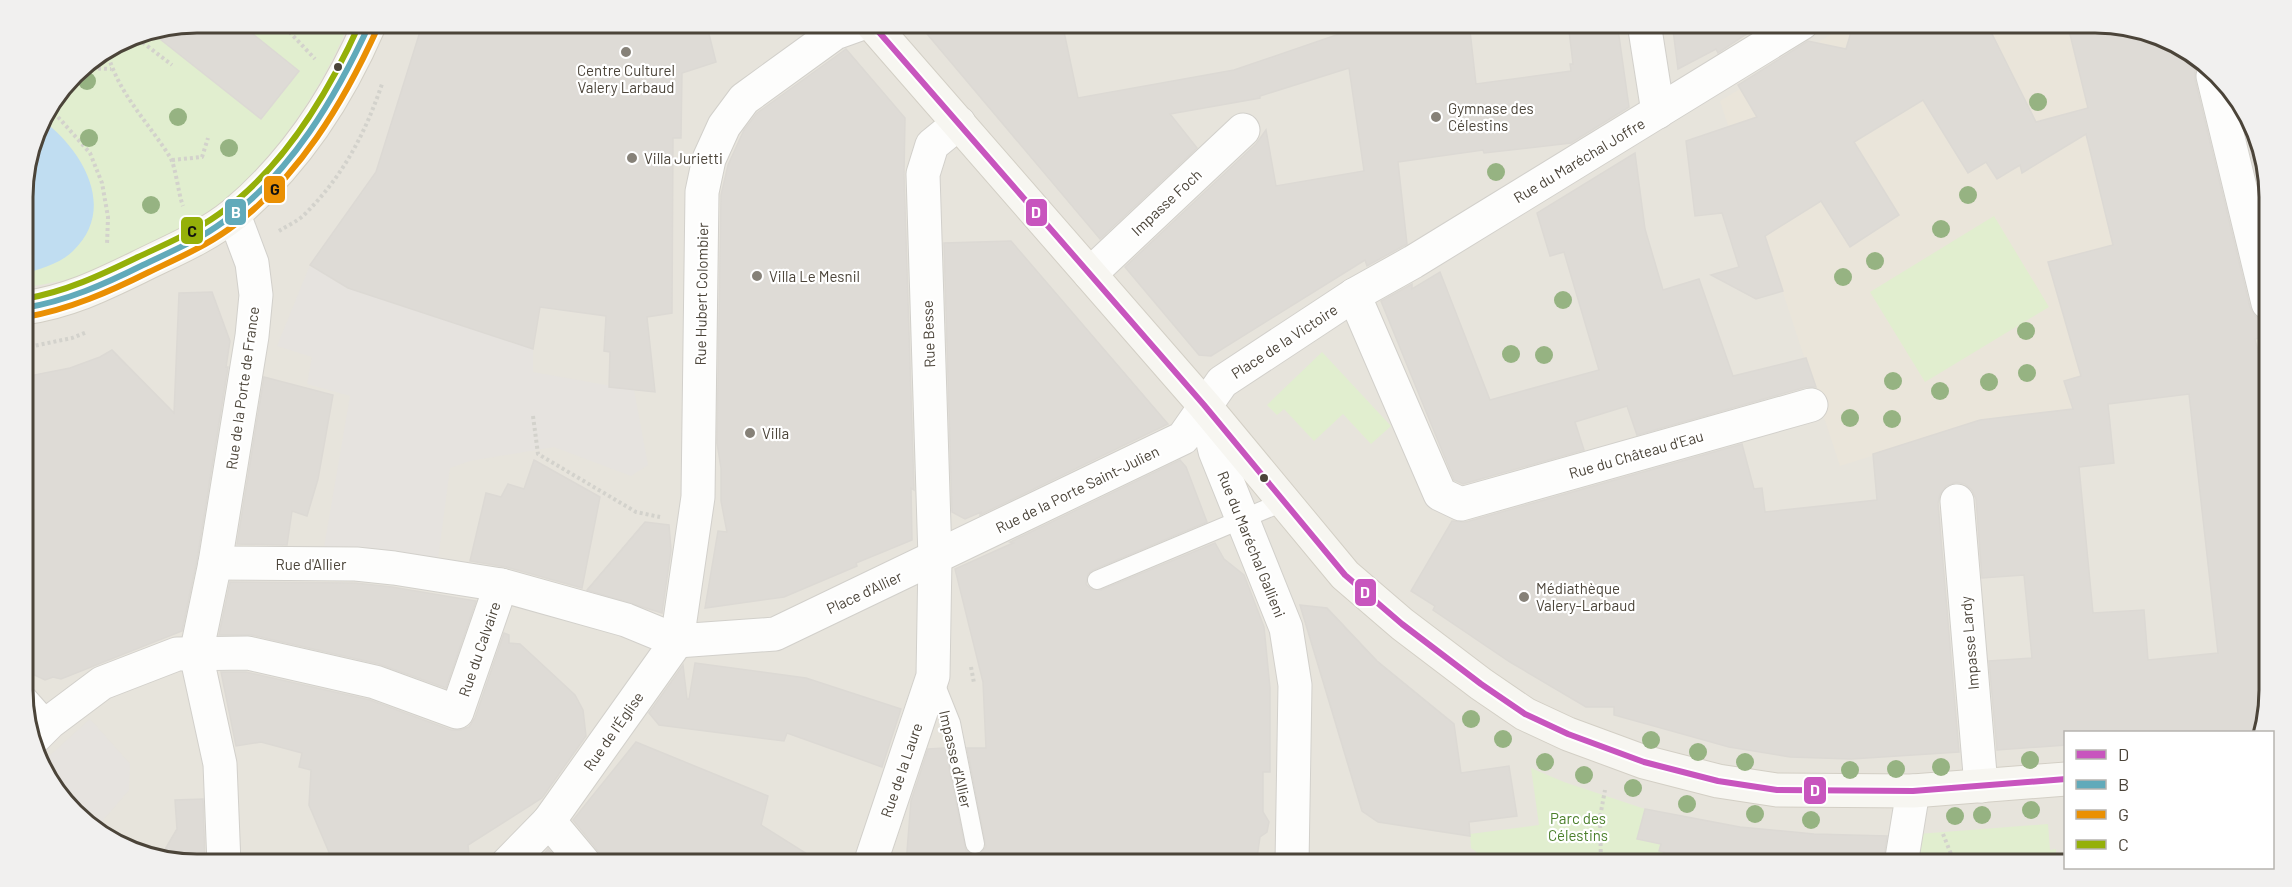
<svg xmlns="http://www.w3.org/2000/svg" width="2292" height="887" viewBox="0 0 2292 887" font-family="Barlow,sans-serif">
	<rect width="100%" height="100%" fill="#f4f2ee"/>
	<polygon fill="#e7e4dc" points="197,23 2095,23 2151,32 2233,91 2268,174 2269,690 2262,732 2066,732 2065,864 197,864 141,855 66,805 26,724 23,185 40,120 82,66 131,36"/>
	<polygon fill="#eae5da" points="1850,23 2088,23 2140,238 2048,262 2081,376 2065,381 2073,408 1984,420 1840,466 1720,101"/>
	<g fill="#e1eecf">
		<path d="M197,23H349C322,90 277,155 222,203C195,226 141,254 107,267C81,278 51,283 23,288V185L40,120L82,66L131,36Z"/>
		<polygon points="1994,216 2049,307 1925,382 1870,292"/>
		<polygon points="1322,352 1391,426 1371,444 1343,414 1314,441 1284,409 1277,415 1267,405"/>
		<polygon points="1531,768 1564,782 1645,809 1638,839 1661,844 1659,850 1664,852 1661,864 1492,864 1471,848 1470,834 1539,825"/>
		<polygon points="2048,824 2050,850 2056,849 2056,861 2051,861 2051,864 1886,864 1892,836"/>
	</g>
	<g fill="#e6e3df">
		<polygon points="310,265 347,287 533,349 533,372 634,390 648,465 631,476 554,447 470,461 450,468 437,567 322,559 350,396 307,384 312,357 277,346"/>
		<polygon points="90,719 130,764 129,790 98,826 66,805 44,761"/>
	</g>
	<path fill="#c0ddf1" d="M41,119C82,149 118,208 73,251C60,264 40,269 23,274C23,220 22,171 41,119Z"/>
	<g fill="#dedbd6" stroke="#dcd9d4" stroke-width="1.5" fill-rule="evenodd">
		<polygon points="197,22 238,22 299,71 261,119 151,32"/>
		<polygon points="423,22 706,22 716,62 682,73 681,138 673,138 672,313 647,317 655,392 609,387 610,352 604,351 606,316 540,307 533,349 348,288 310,265 376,172"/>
		<polygon points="917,22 1062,22 1078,98 1234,70 1348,31 1347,22 1469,22 1476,84 1571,71 1570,64 1573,64 1568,22 1617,22 1629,107 1571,143 1484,153 1483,150 1398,162 1407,244 1367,266 1365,260 1211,356 1199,355 1125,267 1256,144 1266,130 1276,186 1364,171 1349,68 1260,96 1260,98 1170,114 1197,148 1100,239"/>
		<polygon points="1672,22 1765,22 1718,53 1716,49 1678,69"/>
		<path d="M1854,22H1986L2036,122L2088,108L2067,22H2095L2151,32L2198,65L2195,71V80L2250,307L2255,316L2262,321H2268V337L2255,339L2269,396L2270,690L2263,731L2066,732V745L1997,750L1989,661L2032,658L2024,575L1982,578L1976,499L1972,490L1965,484L1956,482L1946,486L1940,494L1938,503L1959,752L1851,759L1790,757L1729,747L1661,728L1614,715V707H1586L1510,662L1433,610L1435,606L1411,591L1452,521L1466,522L1742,444L1754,489L1762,488L1765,512L1877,500L1873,454L1980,420L2073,409L2064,381L2081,376L2048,262L2113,245L2086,134L2022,173L2020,165L1997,179L1986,162L1968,173L1923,100L1854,142L1899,215L1850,247L1821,201L1765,236L1783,291L1756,299L1711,275L1739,267L1722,213L1695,216L1686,141L1757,117L1738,85L1808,41L1846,49ZM2189,394L2218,653L2148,660L2144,610L2093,613L2079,467L2114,463L2108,404Z"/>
		<polygon points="846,49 905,118 904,175 914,490 911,488 912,540 856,563 857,566 784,597 705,608 718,531 727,532 721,501 721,468 717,443 721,195 728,165 744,130 757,113"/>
		<polygon points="2240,106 2268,175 2268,224"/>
		<polygon points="1635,153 1645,229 1663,290 1699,279 1733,376 1806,358 1816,387 1806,387 1637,435 1627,406 1575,422 1584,450 1463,484 1454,480 1381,301 1412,284 1412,289 1440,272 1490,400 1599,370 1564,252 1550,256 1537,213"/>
		<polygon points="1011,241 1168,424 980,515 981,512 965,519 952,512 944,243"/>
		<polygon points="212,292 230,341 226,367 228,367 197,560 182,631 61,679 53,677 45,680 26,671 24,377 70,368 100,357 112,350 174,413 179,293"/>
		<polygon points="264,377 333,395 318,479 307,516 292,511 287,545 237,544"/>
		<polygon points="534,460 600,497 582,588 506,567 470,561 486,493 501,497 508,484 524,489"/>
		<polygon points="1180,460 1186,467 1207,522 1093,570 1088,574 1086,584 1091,589 1101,590 1215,543 1224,559 1244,575 1264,627 1270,688 1270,772 1263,772 1263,812 1269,822 1267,832 1260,837 1256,864 906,864 911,801 928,749 945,748 966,851 971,854 978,855 986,847 967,748 986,748 983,682 955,569 1013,543 1010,542"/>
		<polygon points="645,522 669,525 671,550 662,613 587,590"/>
		<polygon points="230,582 355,583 392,587 476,601 446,688 379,664 252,635 219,635"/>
		<polygon points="1300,605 1327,608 1377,661 1454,724 1461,773 1509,766 1517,816 1469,822 1470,836 1378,822 1362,811"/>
		<polygon points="504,633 509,635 509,643 520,644 575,695 583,710 586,736 542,798 468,845 470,864 334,864 309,805 311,770 299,767 302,753 261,742 236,746 221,672 246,672 370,700 451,730 460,730 469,727 475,718"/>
		<polygon points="695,663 806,678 901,709 882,767 787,733 784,741 659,725 649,713 683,665 687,699 689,699"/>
		<polygon points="636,742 768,796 761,825 823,864 603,864 599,852 573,820"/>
		<polygon points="203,799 205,864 160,858 177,829 175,800"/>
		<polygon points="1645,809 1740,827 1814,834 1887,836 1883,864 1661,864 1664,852 1659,851 1661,844 1637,839"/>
		<polygon points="548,849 561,864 535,864"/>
	</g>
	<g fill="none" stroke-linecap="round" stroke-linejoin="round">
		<defs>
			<g id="lane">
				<polyline points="1097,580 1283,502"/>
				<polyline points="933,678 951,723 975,844"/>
				<polyline points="26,695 50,722"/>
			</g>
			<g id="street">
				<polyline points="1644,23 1658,112"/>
				<polyline points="2213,76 2268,303"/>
				<polyline points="1090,274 1243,130"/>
				<polyline points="1354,295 1440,494 1461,504 1811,405"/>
				<polyline points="1204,405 1215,451 1286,628 1295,685 1292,864"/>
				<polyline points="1957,501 1981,786"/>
				<polyline points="215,563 356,564 394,568 501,585 626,620 677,641 775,634 1183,438 1222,382 1354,295 1413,262 1802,23"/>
				<polyline points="33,739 50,722 102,683 177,654 248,653 375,682 457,712 501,585"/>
				<polyline points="549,821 585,864"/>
				<polyline points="224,864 220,764 196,654 215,563 252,336 256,295 252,263 234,215"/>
				<polyline points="507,864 549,821 677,641 698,497 702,192 709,159 724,126 744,99 835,33 863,23"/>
				<polyline points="870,864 933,676 935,558 923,174 932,145 959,123"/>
				<polyline points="1901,864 1913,791"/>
			</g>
			<g id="secondary">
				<polyline points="871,23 1204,405 1345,575 1402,624 1481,684 1525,714 1568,734 1644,762 1718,781 1777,790 1913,791 2066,779"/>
				<path d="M24,308C67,302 100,286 139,267C171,251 206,237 234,214C295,163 339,95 370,23"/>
			</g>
		</defs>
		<use href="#lane" stroke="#d2d0cb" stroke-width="20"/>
		<use href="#street" stroke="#d2d0cb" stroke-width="35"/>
		<use href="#secondary" stroke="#d3cfc5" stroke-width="35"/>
		<g stroke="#d3d2cc" stroke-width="4" stroke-dasharray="3 3" stroke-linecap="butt">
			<polyline points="281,23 315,59"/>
			<polyline points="133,35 172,65"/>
			<path d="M107,51C117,92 148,122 170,157C176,167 178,193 183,206"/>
			<polyline points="80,68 111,69"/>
			<polyline points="50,108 90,153 102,183 108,217 107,245"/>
			<polyline points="172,160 202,157 208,138"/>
			<path d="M279,231C287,226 298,221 305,214C343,176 365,134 382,84"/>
			<polyline points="24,348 72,338 87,332"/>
			<polyline points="533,416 538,454 636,512 660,517"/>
			<polyline points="971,667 974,683"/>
			<polyline points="1943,834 1955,864"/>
			<polyline points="1601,864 1600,817 1605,790"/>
		</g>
		<use href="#lane" stroke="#fdfdfc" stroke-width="18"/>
		<use href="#street" stroke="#fdfdfc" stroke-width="33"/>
		<use href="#secondary" stroke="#f7f6f1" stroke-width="33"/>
		<defs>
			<polyline id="bus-1" points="871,23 1204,405 1345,575 1402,624 1481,684 1525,714 1568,734 1644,762 1718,781 1777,790 1913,791 2066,779"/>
			<path id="bus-2" d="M24,308C67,301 105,284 143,265C170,252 199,240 223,222C291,174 336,97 370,23"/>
			<path id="bus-3" d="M26,317C70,309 109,292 149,272C176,259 204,247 229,229C298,180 344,102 378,27"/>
			<path id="bus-4" d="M24,299C65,292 101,275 138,257C166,244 194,232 219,214C284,168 328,94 360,23"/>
		</defs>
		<use href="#bus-1" stroke="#fff" stroke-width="10"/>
		<use href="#bus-2" stroke="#fff" stroke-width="10"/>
		<use href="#bus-3" stroke="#fff" stroke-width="10"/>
		<use href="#bus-4" stroke="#fff" stroke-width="10"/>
		<use href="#bus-1" stroke="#c855be" stroke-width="6"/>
		<use href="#bus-2" stroke="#61aaba" stroke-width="6"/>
		<use href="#bus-3" stroke="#ea9003" stroke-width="6"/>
		<use href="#bus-4" stroke="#95b009" stroke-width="6"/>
	</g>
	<g fill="#96b382">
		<circle cx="87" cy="81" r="9"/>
		<circle cx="2038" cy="102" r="9"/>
		<circle cx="178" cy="117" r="9"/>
		<circle cx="89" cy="138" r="9"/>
		<circle cx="229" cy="148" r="9"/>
		<circle cx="1496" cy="172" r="9"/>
		<circle cx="1968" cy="195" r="9"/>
		<circle cx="151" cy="205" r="9"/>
		<circle cx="1941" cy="229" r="9"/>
		<circle cx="1875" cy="261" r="9"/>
		<circle cx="1843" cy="277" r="9"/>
		<circle cx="1563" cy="300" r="9"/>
		<circle cx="2026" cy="331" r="9"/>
		<circle cx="1511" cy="354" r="9"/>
		<circle cx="1544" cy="355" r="9"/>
		<circle cx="2027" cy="373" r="9"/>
		<circle cx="1893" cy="381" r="9"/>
		<circle cx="1989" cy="382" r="9"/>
		<circle cx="1940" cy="391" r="9"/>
		<circle cx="1850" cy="418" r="9"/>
		<circle cx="1892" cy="419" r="9"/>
		<circle cx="1471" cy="719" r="9"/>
		<circle cx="1503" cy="739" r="9"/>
		<circle cx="1651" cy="740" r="9"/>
		<circle cx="1698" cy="752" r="9"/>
		<circle cx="2030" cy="760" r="9"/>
		<circle cx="1545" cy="762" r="9"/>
		<circle cx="1745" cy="762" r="9"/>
		<circle cx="1941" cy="767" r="9"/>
		<circle cx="1896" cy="769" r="9"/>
		<circle cx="1850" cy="770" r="9"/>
		<circle cx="1584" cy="775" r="9"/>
		<circle cx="1633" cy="788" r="9"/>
		<circle cx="1687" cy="804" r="9"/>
		<circle cx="2031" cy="810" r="9"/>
		<circle cx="1755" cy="814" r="9"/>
		<circle cx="1982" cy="815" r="9"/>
		<circle cx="1955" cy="816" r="9"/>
		<circle cx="1811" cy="820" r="9"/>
	</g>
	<g fill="#868178" stroke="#fff" stroke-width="2">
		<circle cx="626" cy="52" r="6"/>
		<circle cx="1436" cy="117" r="6"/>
		<circle cx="632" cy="158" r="6"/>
		<circle cx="757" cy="276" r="6"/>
		<circle cx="750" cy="433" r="6"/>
		<circle cx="1524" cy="597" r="6"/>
	</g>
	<g fill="#4b4439" stroke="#fff" stroke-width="2">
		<circle cx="338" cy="67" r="5"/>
		<circle cx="1264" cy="478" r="5"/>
	</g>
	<g text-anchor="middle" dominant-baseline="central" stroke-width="4.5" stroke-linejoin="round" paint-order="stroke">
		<g font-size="15" fill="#4b4439" stroke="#fff" text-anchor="start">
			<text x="626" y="70" text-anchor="middle">Centre Culturel<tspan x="626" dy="17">Valery Larbaud</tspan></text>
			<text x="1448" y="108">Gymnase des<tspan x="1448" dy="17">Célestins</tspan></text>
			<text x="644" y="158">Villa Jurietti</text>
			<text x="769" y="276">Villa Le Mesnil</text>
			<text x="762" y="433">Villa</text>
			<text x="1536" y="588">Médiathèque<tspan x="1536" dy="17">Valery-Larbaud</tspan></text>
		</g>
		<g font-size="15" fill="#4b4439" stroke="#fff">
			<text transform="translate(1579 160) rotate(-31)">Rue du Maréchal Joffre</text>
			<text transform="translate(1166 202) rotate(-43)">Impasse Foch</text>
			<text transform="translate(701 294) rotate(-89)">Rue Hubert Colombier</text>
			<text transform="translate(928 334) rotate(-92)">Rue Besse</text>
			<text transform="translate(1284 341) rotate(-33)">Place de la Victoire</text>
			<text transform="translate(242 388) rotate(-82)">Rue de la Porte de France</text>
			<text transform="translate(1636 454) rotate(-16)">Rue du Château d'Eau</text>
			<text transform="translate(1077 489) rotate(-26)">Rue de la Porte Saint-Julien</text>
			<text transform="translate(1252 544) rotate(68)">Rue du Maréchal Gallieni</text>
			<text x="311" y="564">Rue d'Allier</text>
			<text transform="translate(864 592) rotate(-25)">Place d'Allier</text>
			<text transform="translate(1969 643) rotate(-95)">Impasse Lardy</text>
			<text transform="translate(479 649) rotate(-71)">Rue du Calvaire</text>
			<text transform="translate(613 731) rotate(-55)">Rue de l'Église</text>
			<text transform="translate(956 759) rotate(77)">Impasse d'Allier</text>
			<text transform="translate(901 770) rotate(-71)">Rue de la Laure</text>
		</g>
		<g font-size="15" fill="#4a7f2a" stroke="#fff">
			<text x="1578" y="818">Parc des<tspan x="1578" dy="17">Célestins</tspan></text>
		</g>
	</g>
	<path d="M0 0H2292V887H0ZM197 33H2095A164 164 0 0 1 2259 197V690A164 164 0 0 1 2095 854H197A164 164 0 0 1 33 690V197A164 164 0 0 1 197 33Z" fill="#f1f0ef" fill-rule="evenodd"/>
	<path fill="none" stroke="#4b4439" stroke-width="3" d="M197 33H2095A164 164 0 0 1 2259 197V690A164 164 0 0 1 2095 854H197A164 164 0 0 1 33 690V197A164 164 0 0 1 197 33Z"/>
	<g stroke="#fff" stroke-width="2">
		<rect x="263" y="175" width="23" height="29" rx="6" fill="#ea9003"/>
		<rect x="224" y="198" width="23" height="28" rx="6" fill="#61aaba"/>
		<rect x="1025" y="198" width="23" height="29" rx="6" fill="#c855be"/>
		<rect x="180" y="216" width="24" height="29" rx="6" fill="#95b009"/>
		<rect x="1354" y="578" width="23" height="29" rx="6" fill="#c855be"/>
		<rect x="1803" y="776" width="24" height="29" rx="6" fill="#c855be"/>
	</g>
	<g font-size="16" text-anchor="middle" font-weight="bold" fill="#fff">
		<text x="236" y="218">B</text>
		<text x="1036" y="218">D</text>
		<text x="1365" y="598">D</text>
		<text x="1815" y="796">D</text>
	</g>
	<g font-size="16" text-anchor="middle" font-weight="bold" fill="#111">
		<text x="275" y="195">G</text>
		<text x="192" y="237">C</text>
	</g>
	<rect x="2064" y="731" width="210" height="138" fill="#ffffff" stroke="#b7b4b0" stroke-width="1.5"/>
	<rect x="2076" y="750" width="30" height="9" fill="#c855be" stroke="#b7b4b0" stroke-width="1.5"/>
	<text x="2118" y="761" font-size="18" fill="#4b4439">D</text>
	<rect x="2076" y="780" width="30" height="9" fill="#61aaba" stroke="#b7b4b0" stroke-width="1.5"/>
	<text x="2118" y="791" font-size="18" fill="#4b4439">B</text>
	<rect x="2076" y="810" width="30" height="9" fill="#ea9003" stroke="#b7b4b0" stroke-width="1.5"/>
	<text x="2118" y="821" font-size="18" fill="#4b4439">G</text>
	<rect x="2076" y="840" width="30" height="9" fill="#95b009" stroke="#b7b4b0" stroke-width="1.5"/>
	<text x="2118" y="851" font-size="18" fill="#4b4439">C</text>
</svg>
